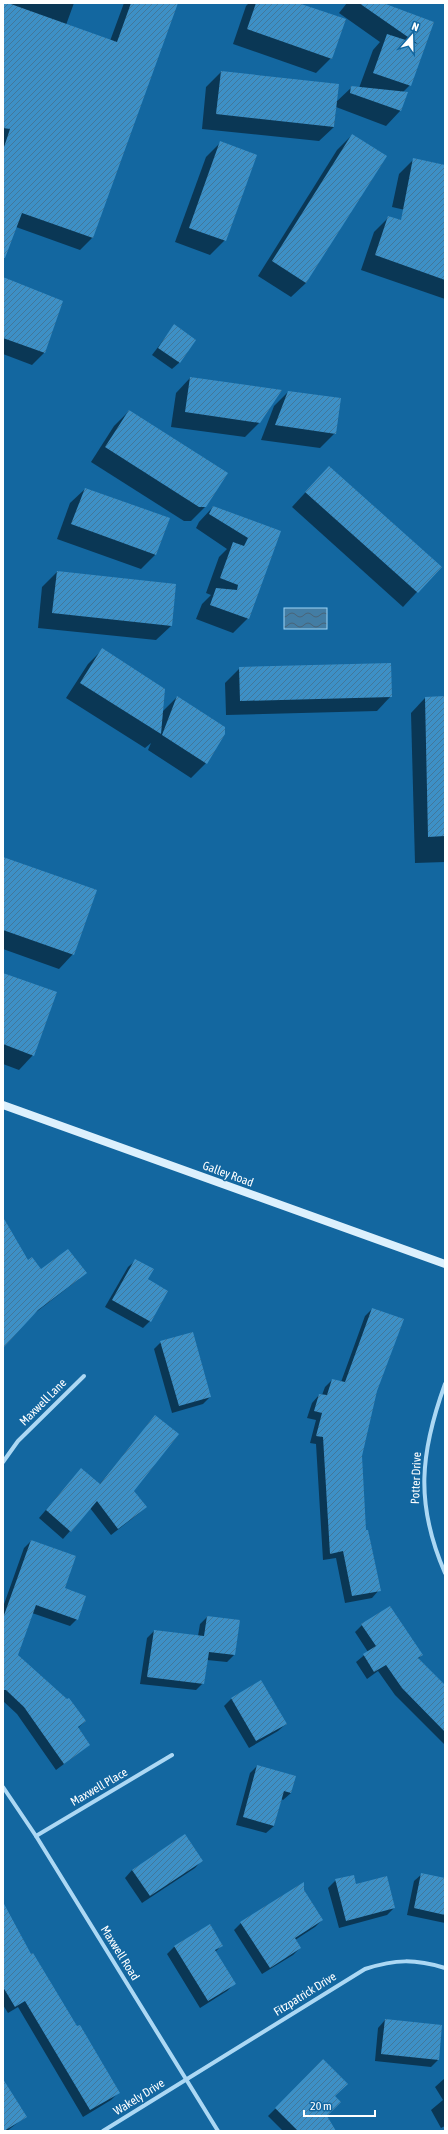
<svg xmlns="http://www.w3.org/2000/svg" width="448" height="2134" viewBox="0 0 448 2134" font-family="'Asap Condensed',sans-serif">
	<defs>
		<pattern id="water-waves" width="16" height="10" patternUnits="userSpaceOnUse"><rect width="16" height="10" fill="#437da4"/><path d="M0 5q4-4 8 0t8 0" fill="none" stroke="#486478"/></pattern>
		<pattern id="building-hatch" width="6" height="6" patternUnits="userSpaceOnUse"><rect width="6" height="6" fill="#3d90c6"/><path d="M-1 1l2-2M0 6l6-6M5 7l2-2" fill="none" stroke="#42789b"/></pattern>
	</defs>
	<rect width="100%" height="100%" fill="#1367a0"/>
	<rect fill="url(#water-waves)" stroke="#9ed6f7" x="284" y="608" width="43" height="21"/>
	<g fill="#0007">
		<polygon points="3,3 74,3 66,25 110,41 124,3 177,3 92,238 80,250 16,227 3,248"/>
		<polygon points="249,3 295,3 331,58 316,73 233,44 246,6"/>
		<polygon points="347,3 380,3 433,22 410,85 403,92 407,93 400,111 386,126 336,107 334,127 319,141 202,129 206,87 221,72 336,102 352,87 359,88 373,50 380,42 339,13"/>
		<polygon points="352,135 306,283 291,297 258,276 337,150"/>
		<polygon points="221,142 225,240 210,255 175,242 206,157"/>
		<polygon points="414,159 445,166 445,219 392,207 399,174"/>
		<polygon points="389,217 445,236 445,299 361,270 374,232"/>
		<polygon points="3,278 62,302 44,353 32,365 3,354"/>
		<polygon points="174,326 180,362 172,369 152,355"/>
		<polygon points="190,378 260,422 245,437 171,427 176,393"/>
		<polygon points="288,392 335,433 320,448 261,440 274,406"/>
		<polygon points="129,411 206,506 191,521 184,521 91,462 114,426"/>
		<polygon points="315,482 440,567 403,607 292,507"/>
		<polygon points="85,489 168,519 155,555 141,569 57,539 70,503"/>
		<polygon points="213,507 279,531 248,618 233,633 196,619 202,604 211,595 206,593 219,557 227,549 196,528 199,522"/>
		<polygon points="57,572 171,626 156,640 38,628 42,587"/>
		<polygon points="102,650 162,712 177,697 206,763 191,778 148,750 151,743 145,748 66,698 88,664"/>
		<polygon points="240,668 391,696 377,711 226,715 225,683"/>
		<polygon points="445,697 445,862 415,863 411,713 425,698"/>
		<polygon points="3,858 73,954 59,969 3,949"/>
		<polygon points="3,974 33,1055 19,1070 3,1064"/>
		<polygon points="3,1238 27,1262 41,1271 79,1279 31,1316 3,1346"/>
		<polygon points="136,1260 146,1280 150,1321 143,1328 105,1307 128,1267"/>
		<polygon points="372,1309 376,1391 361,1456 365,1531 379,1590 372,1598 345,1603 336,1558 323,1560 316,1444 310,1443 316,1420 307,1418 312,1403 319,1395 322,1395 325,1387 332,1380 341,1382 365,1316"/>
		<polygon points="161,1342 210,1397 203,1404 172,1413 154,1349"/>
		<polygon points="155,1416 133,1491 146,1507 138,1514 111,1535 90,1508 63,1539 39,1518 74,1477 99,1485"/>
		<polygon points="31,1541 64,1589 77,1619 70,1626 32,1613 17,1655 85,1721 78,1728 89,1745 56,1770 17,1714 3,1701 3,1607 24,1548"/>
		<polygon points="207,1617 234,1655 227,1662 207,1660 203,1683 196,1690 140,1684 147,1638 154,1631 198,1636 200,1624"/>
		<polygon points="362,1625 422,1655 418,1659 445,1686 445,1745 395,1695 378,1671 367,1679 356,1662 368,1652 355,1632"/>
		<polygon points="261,1681 286,1724 278,1731 249,1748 224,1706 231,1699"/>
		<polygon points="257,1766 291,1793 283,1800 281,1799 274,1826 266,1833 236,1825 250,1773"/>
		<polygon points="202,1860 195,1868 142,1903 125,1878 132,1870"/>
		<polygon points="422,1874 445,1879 445,1923 407,1915 414,1881"/>
		<polygon points="386,1877 394,1908 387,1915 339,1928 328,1888 336,1880 355,1885"/>
		<polygon points="303,1890 322,1920 315,1927 295,1940 300,1948 293,1955 262,1974 234,1930 241,1923"/>
		<polygon points="3,1904 31,1956 118,2093 111,2100 83,2117 18,2007 8,2013 3,2005"/>
		<polygon points="210,1925 222,1945 215,1952 234,1984 227,1991 200,2008 167,1954 174,1947"/>
		<polygon points="385,2020 438,2060 431,2067 375,2061 378,2028"/>
		<polygon points="323,2061 333,2096 311,2131 283,2131 268,2116"/>
		<polygon points="445,2078 445,2126 441,2128 431,2110 443,2100 435,2087"/>
		<polygon points="3,2093 25,2117 7,2131 3,2131"/>
	</g>
	<g fill="url(#building-hatch)">
		<polygon points="3,3 8,3 117,42 131,3 178,3 93,238 22,213 5,258 3,258 3,150 10,129 3,128"/>
		<polygon points="256,3 298,3 346,19 332,59 247,29"/>
		<polygon points="359,3 383,3 434,22 411,86 373,73 387,34 418,44"/>
		<polygon points="221,71 339,84 334,127 216,114"/>
		<polygon points="351,86 408,92 401,111 350,93"/>
		<polygon points="352,134 387,156 306,283 272,261"/>
		<polygon points="220,141 257,155 226,241 189,228"/>
		<polygon points="413,158 445,165 445,280 375,255 388,216 401,220"/>
		<polygon points="3,277 63,301 45,353 3,338"/>
		<polygon points="174,324 196,340 180,363 158,348"/>
		<polygon points="190,377 282,390 260,423 185,412"/>
		<polygon points="288,391 341,398 336,434 275,425"/>
		<polygon points="129,410 228,473 206,507 199,507 105,447"/>
		<polygon points="329,466 442,567 418,593 305,492"/>
		<polygon points="85,488 170,518 156,555 71,524"/>
		<polygon points="213,506 281,531 249,619 210,605 216,588 237,590 238,585 220,578 233,542 244,546 248,538 209,514"/>
		<polygon points="57,571 176,584 172,626 52,613"/>
		<polygon points="102,648 165,689 161,734 80,683"/>
		<polygon points="391,663 392,697 240,701 239,667"/>
		<polygon points="177,696 225,727 225,734 207,764 162,735"/>
		<polygon points="445,696 445,836 428,837 425,697"/>
		<polygon points="3,857 97,890 74,955 3,930"/>
		<polygon points="3,973 57,992 34,1056 3,1044"/>
		<polygon points="3,1217 28,1260 32,1257 41,1269 68,1249 87,1273 38,1310 3,1348"/>
		<polygon points="135,1259 154,1269 148,1279 168,1291 151,1322 112,1300"/>
		<polygon points="372,1308 404,1319 377,1391 362,1456 366,1530 368,1530 381,1591 352,1596 343,1551 330,1554 323,1437 316,1436 322,1413 314,1411 319,1394 327,1395 332,1379 345,1382"/>
		<polygon points="193,1332 211,1397 179,1406 160,1341"/>
		<polygon points="155,1415 179,1434 134,1491 147,1507 118,1529 97,1501 71,1532 46,1510 81,1468 100,1484"/>
		<polygon points="31,1540 76,1556 65,1588 86,1596 78,1620 36,1605 18,1655 67,1699 69,1698 86,1721 78,1727 90,1745 64,1764 24,1707 6,1690 3,1690 3,1618"/>
		<polygon points="390,1606 423,1655 418,1658 445,1685 445,1732 402,1688 386,1665 374,1672 363,1654 376,1646 361,1624"/>
		<polygon points="207,1616 240,1620 235,1655 209,1652 204,1684 147,1677 154,1630 204,1636"/>
		<polygon points="261,1680 287,1724 256,1741 231,1698"/>
		<polygon points="257,1765 296,1776 291,1793 284,1791 274,1826 243,1817"/>
		<polygon points="185,1834 203,1861 150,1896 132,1870"/>
		<polygon points="421,1873 445,1878 445,1915 414,1908"/>
		<polygon points="354,1875 356,1884 387,1876 395,1908 346,1921 335,1879"/>
		<polygon points="304,1882 304,1890 323,1920 295,1938 301,1948 270,1968 240,1922"/>
		<polygon points="3,1902 31,1954 33,1953 77,2026 80,2025 120,2093 90,2110 25,2001 15,2007 3,1987"/>
		<polygon points="210,1924 223,1946 215,1950 236,1984 208,2001 174,1946"/>
		<polygon points="385,2019 442,2025 439,2060 381,2054"/>
		<polygon points="323,2059 348,2084 335,2096 341,2102 327,2116 336,2131 298,2131 275,2108"/>
		<polygon points="3,2079 27,2117 4,2131 3,2131"/>
	</g>
	<g fill="none" stroke-linecap="round" stroke-linejoin="round">
		<g stroke="#acd8f4" stroke-width="4">
			<path d="M445,1384C420,1453 415,1504 445,1573"/>
			<polyline points="3,1462 18,1441 84,1376"/>
			<polyline points="3,1787 36,1836 218,2131"/>
			<polyline points="36,1836 172,1755"/>
			<path d="M103,2131L365,1969C396,1959 415,1959 445,1968"/>
		</g>
		<polyline stroke="#dcf0fd" stroke-width="8" points="3,1105 445,1264"/>
	</g>
	<g text-anchor="middle" dominant-baseline="central" stroke-width="3" stroke-linejoin="round" paint-order="stroke">
		<g font-size="12" fill="#fff" stroke="#1367a0">
			<text transform="translate(228 1174) rotate(20)">Galley Road</text>
			<text transform="translate(43 1402) rotate(-45)">Maxwell Lane</text>
			<text transform="translate(416 1478) rotate(-88)">Potter Drive</text>
			<text transform="translate(99 1787) rotate(-30)">Maxwell Place</text>
			<text transform="translate(120 1953) rotate(58)">Maxwell Road</text>
			<text transform="translate(305 1994) rotate(-32)">Fitzpatrick Drive</text>
			<text transform="translate(139 2097) rotate(-32)">Wakely Drive</text>
		</g>
	</g>
	<rect width="448" height="2134" fill="none" stroke="#ffffff" stroke-width="8"/>
	<g transform="translate(412 36) rotate(20)" stroke="#1367a0" stroke-width="3" paint-order="stroke">
	<path d="M0-3L7 15L0 10L-7 15Z" fill="#ffffff"/>
	<text y="-6" font-size="11" font-weight="bold" text-anchor="middle" fill="#ffffff">N</text>
	</g>
	<path d="M304 2110v6h71v-6" fill="none" stroke="#ffffff" stroke-width="2"/>
	<text x="310" y="2110" font-size="12" fill="#ffffff" stroke="#1367a0" stroke-width="3" paint-order="stroke">20 m</text>
</svg>
